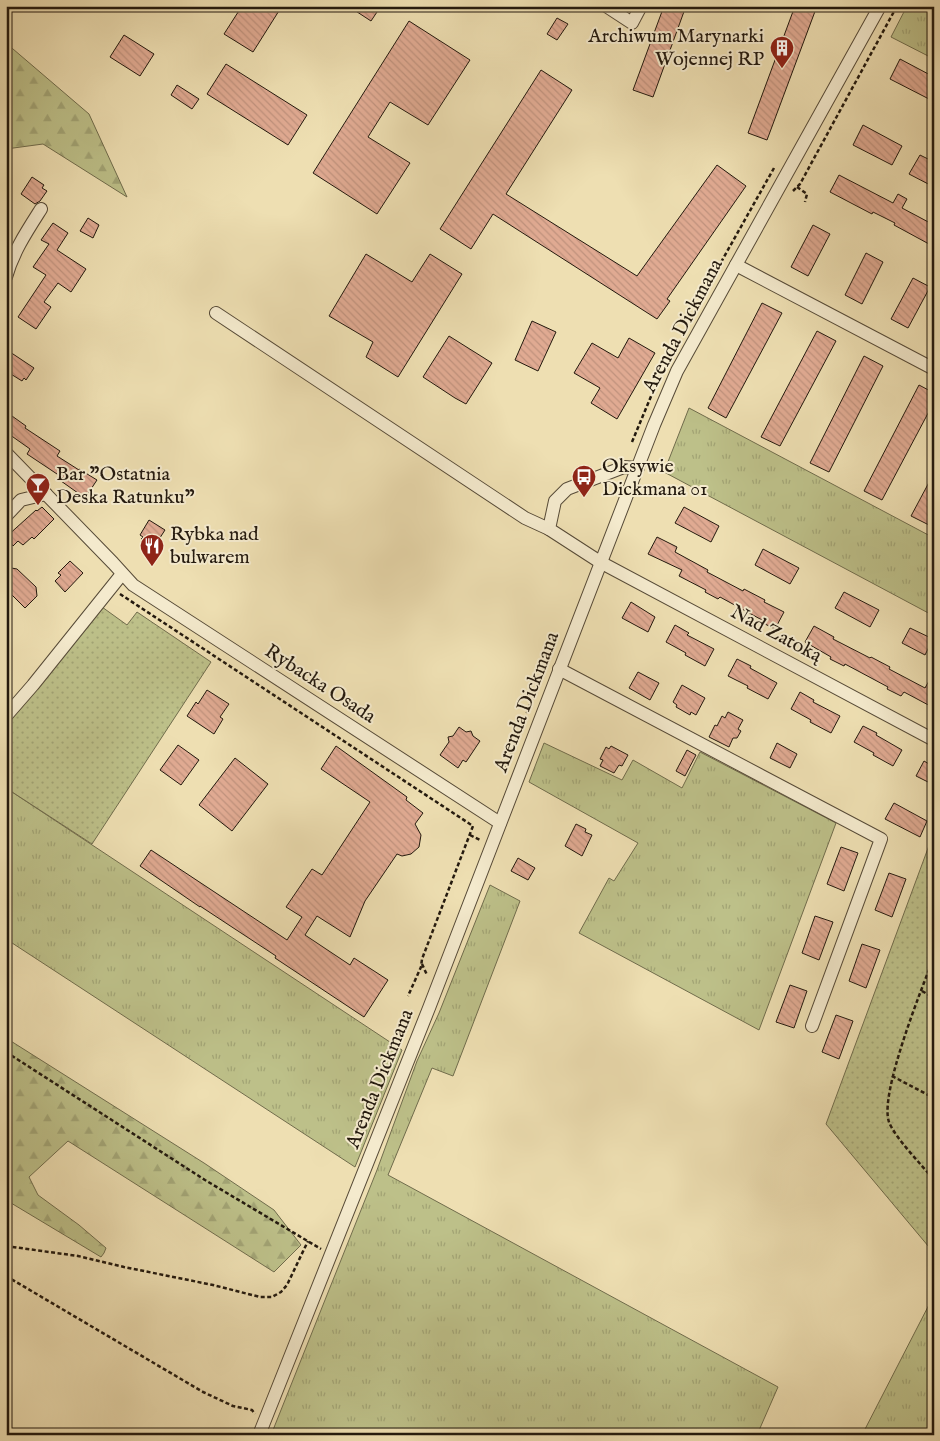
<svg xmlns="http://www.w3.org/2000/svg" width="940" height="1441" viewBox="0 0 940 1441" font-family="'IM FELL English',serif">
	<defs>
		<pattern id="grass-tufts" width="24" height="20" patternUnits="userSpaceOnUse" patternTransform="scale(1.25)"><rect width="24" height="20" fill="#bdc089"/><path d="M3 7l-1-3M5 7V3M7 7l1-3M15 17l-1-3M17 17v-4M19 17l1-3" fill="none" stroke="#a2a475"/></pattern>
		<pattern id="forest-firs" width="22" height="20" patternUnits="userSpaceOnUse" patternTransform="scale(1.25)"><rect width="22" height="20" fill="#bdc089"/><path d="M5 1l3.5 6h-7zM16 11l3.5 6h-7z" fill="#a2a475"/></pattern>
		<pattern id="garden-dots" width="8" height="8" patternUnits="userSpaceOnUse" patternTransform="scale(1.25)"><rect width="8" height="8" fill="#bdc089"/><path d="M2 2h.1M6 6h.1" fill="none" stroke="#a2a475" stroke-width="1.8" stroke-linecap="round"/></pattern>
		<pattern id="building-back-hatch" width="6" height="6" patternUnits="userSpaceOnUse" patternTransform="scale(1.25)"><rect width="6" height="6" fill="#e0aa92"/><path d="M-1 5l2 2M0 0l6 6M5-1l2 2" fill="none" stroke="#c0927d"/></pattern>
	</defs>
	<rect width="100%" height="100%" fill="#eedfb2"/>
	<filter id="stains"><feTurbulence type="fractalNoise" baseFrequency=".004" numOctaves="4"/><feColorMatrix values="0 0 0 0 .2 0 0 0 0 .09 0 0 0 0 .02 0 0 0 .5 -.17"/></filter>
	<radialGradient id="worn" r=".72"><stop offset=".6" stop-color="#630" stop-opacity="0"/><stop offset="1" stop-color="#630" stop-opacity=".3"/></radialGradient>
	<g fill="url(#grass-tufts)" stroke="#706c4c">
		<polygon points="907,6 934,6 934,59 891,37"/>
		<polygon points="689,408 934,538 934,616 664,472"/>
		<polygon points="544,743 622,780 633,760 682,788 700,752 836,823 759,1030 579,933 609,878 614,881 638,843 529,782"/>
		<polygon points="6,788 402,1050 355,1167 6,939"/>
		<polygon points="490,885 520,901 453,1076 432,1068 388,1175 778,1387 757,1435 271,1435 377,1170 417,1061 439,1013"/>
		<polygon points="934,1295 934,1435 862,1435"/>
	</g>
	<g fill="url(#forest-firs)" stroke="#706c4c">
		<polygon points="6,43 89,114 127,197 43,144 6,149"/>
		<polygon points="6,1038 204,1163 274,1210 301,1245 274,1272 68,1141 29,1177 38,1195 79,1225 106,1248 104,1253 101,1257 6,1200"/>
	</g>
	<g fill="url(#garden-dots)" stroke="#706c4c">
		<polygon points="102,607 127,625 137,612 211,662 92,844 6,788 6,724"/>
		<polygon points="934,832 934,1253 826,1124"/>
	</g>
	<g fill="url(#building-back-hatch)" stroke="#23190e">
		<polygon points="242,6 282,6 253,52 224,34"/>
		<polygon points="348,6 381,6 371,21"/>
		<polygon points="664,6 686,6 653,97 633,90"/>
		<polygon points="795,6 817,6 767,140 748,133"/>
		<polygon points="557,18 568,24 557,40 547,34"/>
		<polygon points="409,21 470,60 428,125 390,102 368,137 410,163 377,214 313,173"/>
		<polygon points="124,35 154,54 140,76 110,57"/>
		<polygon points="900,59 934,77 934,89 929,99 890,79"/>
		<polygon points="226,64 307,115 288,145 207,94"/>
		<polygon points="541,70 572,90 506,194 637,276 717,165 746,186 667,299 670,301 657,319 493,214 471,249 440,229"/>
		<polygon points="177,85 199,99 192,109 171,95"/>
		<polygon points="863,125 902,146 892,165 853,145"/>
		<polygon points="920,155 934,162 934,187 909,174"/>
		<polygon points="839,175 893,203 898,194 907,199 902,208 934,225 934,234 929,244 894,225 895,223 873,212 872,214 830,192"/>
		<polygon points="32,177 44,185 42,188 47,191 40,201 35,204 21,194"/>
		<polygon points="88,218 99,225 93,238 80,231"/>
		<polygon points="53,223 68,233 57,250 86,269 71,292 58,283 44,302 51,307 36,329 18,317 46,275 33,267 49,244 41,240"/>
		<polygon points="813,225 830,234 808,276 791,267"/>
		<polygon points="866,253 883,262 862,304 845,295"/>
		<polygon points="366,254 412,282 430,254 462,274 398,377 366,357 373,342 329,316"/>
		<polygon points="913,278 930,287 908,328 891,319"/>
		<polygon points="762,303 782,313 726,418 708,408"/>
		<polygon points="532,321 556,332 538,371 515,360"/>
		<polygon points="817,331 836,341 780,446 761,437"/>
		<polygon points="449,336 492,363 466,404 455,398 423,377"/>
		<polygon points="629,338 655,353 617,419 591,403 600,388 574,373 592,343 618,358"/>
		<polygon points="10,352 34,368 26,380 24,378 22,381 6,371 6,358"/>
		<polygon points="864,356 883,366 829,472 810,463"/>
		<polygon points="919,385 934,393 934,402 882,500 864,491"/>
		<polygon points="12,416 26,426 25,428 60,451 57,456 79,470 79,469 97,480 85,498 61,481 63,478 27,454 30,449 6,432 6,424"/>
		<polygon points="934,473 934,517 929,525 911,516"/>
		<polygon points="42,507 54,519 34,539 32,537 23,545 18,541 13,546 6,537 36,510 37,511"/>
		<polygon points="684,507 719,526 711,542 675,523"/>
		<polygon points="149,520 165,530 154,547 141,539 143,537 140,535"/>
		<polygon points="657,537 677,547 675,552 708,570 707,572 743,591 744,589 765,600 764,602 784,612 775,629 761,622 762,620 720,597 718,599 705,592 706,590 679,576 682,570 648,554"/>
		<polygon points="763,549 799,568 790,584 755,565"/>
		<polygon points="70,561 83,573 65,592 55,581 61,575 58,573"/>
		<polygon points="6,567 17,569 36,587 37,596 25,608 6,589"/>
		<polygon points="844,592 879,610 870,627 835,608"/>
		<polygon points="631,602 655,617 648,632 622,618"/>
		<polygon points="675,625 689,633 687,635 714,649 705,666 685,655 686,653 666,642"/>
		<polygon points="814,626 834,637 833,639 870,658 871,657 890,667 889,669 925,688 934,672 934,708 904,692 901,696 887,689 888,687 845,664 844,666 830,659 831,657 805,642"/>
		<polygon points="910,628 933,639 925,655 902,643"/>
		<polygon points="737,659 751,666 750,668 777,683 768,699 747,688 748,686 728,676"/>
		<polygon points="638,672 659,683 650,700 629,688"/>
		<polygon points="682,685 705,698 696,715 691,712 690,715 676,707 677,705 673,702"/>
		<polygon points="207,690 229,704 220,717 223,719 214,734 187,716 196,702 198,704"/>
		<polygon points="800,692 814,700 813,702 840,716 831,733 810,722 811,720 791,709"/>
		<polygon points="728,712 743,720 738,729 741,731 737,738 733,738 729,747 709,737 715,725 717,726 722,716 725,718"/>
		<polygon points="863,726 877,733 876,735 902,750 893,766 873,755 874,753 854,742"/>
		<polygon points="459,727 466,732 471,731 473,736 480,741 466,762 463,760 458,768 440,755 449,742 448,737 453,736"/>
		<polygon points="777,743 797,754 790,768 770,758"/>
		<polygon points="178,745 199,760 181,785 160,770"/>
		<polygon points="336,746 407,797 406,800 423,813 415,824 421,835 419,847 411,854 402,856 397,854 365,901 350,937 317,916 305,935 350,965 354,958 388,980 364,1017 275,958 276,956 200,906 200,907 140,866 151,850 287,940 302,917 286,907 312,869 322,875 370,802 321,769"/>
		<polygon points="611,746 628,755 622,766 619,765 614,773 600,766 603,760 600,759 606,747 609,749"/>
		<polygon points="687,750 696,755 685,776 676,771"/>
		<polygon points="235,758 268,784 232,831 199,805"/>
		<polygon points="924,761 934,767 934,785 916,776"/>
		<polygon points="894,803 927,821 920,837 885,819"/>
		<polygon points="576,824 586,829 585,832 592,835 582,856 565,846"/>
		<polygon points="841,847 858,853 844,891 827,884"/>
		<polygon points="518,858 535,868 528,880 511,871"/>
		<polygon points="889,873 906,879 892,917 875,910"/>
		<polygon points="815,916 833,922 819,960 802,953"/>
		<polygon points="862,944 880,950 866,988 849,981"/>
		<polygon points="790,985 807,991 794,1028 776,1022"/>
		<polygon points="836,1015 853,1021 839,1059 822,1052"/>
	</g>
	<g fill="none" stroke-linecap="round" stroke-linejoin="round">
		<defs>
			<g id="minor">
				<polyline points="606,6 632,23 641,6"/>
				<polyline points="736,265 934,369"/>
				<path d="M6,277C13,252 27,231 41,209"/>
				<polyline points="216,313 525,518 549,529"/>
				<polyline points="6,453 113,563 133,585 500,823"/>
				<polyline points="638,468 624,467 567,489 555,501 549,529 600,562 934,740"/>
				<polyline points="6,516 21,500 46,494"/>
				<polyline points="559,669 881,839 812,1026"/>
				<polyline points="6,716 33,685 122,574"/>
				<polyline points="259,1435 429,1008 654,425 677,371 880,6"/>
			</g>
		</defs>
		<use href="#minor" stroke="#564a37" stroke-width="14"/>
		<g stroke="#23190e" stroke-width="2.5" stroke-dasharray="4 2.5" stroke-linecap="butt">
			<polyline points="797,187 807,194 805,202"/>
			<polyline points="793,191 800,184 897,6"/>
			<polyline points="702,296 774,168"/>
			<polyline points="632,442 652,394"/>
			<polyline points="120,594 473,826 422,959 421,967 408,996"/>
			<polyline points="506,768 547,660 551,655"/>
			<polyline points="470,835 480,840"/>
			<path d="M934,957C922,988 879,1094 889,1122C895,1138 922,1165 934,1180"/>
			<polyline points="422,964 427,975"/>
			<polyline points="922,991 934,998"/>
			<polyline points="6,1052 205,1180 321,1249"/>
			<polyline points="892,1076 934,1098"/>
			<polyline points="6,1246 78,1256 124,1267 213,1285 260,1297 272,1297 281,1292 287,1285 308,1241"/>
			<polyline points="6,1276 203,1392 233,1406 252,1410 255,1414"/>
		</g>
		<use href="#minor" stroke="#f4eacd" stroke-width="12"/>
	</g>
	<defs>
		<symbol id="building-pin" viewBox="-11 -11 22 30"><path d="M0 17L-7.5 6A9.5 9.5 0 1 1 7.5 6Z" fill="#8f2418" stroke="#f4eacd"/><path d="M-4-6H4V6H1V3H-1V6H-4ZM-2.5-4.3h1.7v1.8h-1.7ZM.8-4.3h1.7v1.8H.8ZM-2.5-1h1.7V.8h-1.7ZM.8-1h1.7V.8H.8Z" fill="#fff"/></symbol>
		<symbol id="bus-pin" viewBox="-11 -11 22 30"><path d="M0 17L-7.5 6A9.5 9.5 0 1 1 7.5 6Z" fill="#8f2418" stroke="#f4eacd"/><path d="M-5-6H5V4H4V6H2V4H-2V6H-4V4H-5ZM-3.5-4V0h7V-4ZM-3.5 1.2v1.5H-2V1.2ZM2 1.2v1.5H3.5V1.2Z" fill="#fff"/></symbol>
		<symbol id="bar-pin" viewBox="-11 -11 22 30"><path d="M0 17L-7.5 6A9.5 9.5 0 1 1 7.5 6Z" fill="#8f2418" stroke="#f4eacd"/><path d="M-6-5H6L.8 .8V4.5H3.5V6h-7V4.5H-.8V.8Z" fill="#fff"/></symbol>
		<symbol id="restaurant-pin" viewBox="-11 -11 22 30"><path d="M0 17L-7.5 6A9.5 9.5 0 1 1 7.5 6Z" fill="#8f2418" stroke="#f4eacd"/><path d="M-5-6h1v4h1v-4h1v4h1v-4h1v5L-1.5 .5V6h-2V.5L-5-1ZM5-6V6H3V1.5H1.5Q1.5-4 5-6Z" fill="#fff"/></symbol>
	</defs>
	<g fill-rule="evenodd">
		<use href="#building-pin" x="768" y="34" width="28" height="38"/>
		<use href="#bus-pin" x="570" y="463" width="28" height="38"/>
		<use href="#bar-pin" x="24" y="471" width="28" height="38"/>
		<use href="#restaurant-pin" x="138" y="532" width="28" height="38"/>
	</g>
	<g text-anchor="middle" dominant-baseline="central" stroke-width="4" stroke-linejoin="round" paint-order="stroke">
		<g font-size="20" fill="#23190e" stroke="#f4eacd" text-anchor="start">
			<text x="764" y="36" text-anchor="end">Archiwum Marynarki<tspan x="764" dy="23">Wojennej RP</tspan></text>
			<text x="602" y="466">Oksywie<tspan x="602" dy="23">Dickmana 01</tspan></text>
			<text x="56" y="474">Bar "Ostatnia<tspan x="56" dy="23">Deska Ratunku"</tspan></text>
			<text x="170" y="534">Rybka nad<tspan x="170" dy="23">bulwarem</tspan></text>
		</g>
		<g font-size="20" fill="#23190e" stroke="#f4eacd">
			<text transform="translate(683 326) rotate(-62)">Arenda Dickmana</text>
			<text transform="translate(776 634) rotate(28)">Nad Zatoką</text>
			<text transform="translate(320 684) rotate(33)">Rybacka Osada</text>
			<text transform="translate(527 702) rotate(-69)">Arenda Dickmana</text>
			<text transform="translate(380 1079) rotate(-68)">Arenda Dickmana</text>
		</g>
	</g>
	<rect width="940" height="1441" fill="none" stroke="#eedfb2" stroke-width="25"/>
	<rect x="8" y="8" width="925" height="1426" fill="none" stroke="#23190e" stroke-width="2.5"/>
	<rect x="12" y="12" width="915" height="1416" fill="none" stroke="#23190e"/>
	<rect width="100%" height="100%" filter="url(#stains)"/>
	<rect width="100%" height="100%" fill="url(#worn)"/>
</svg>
